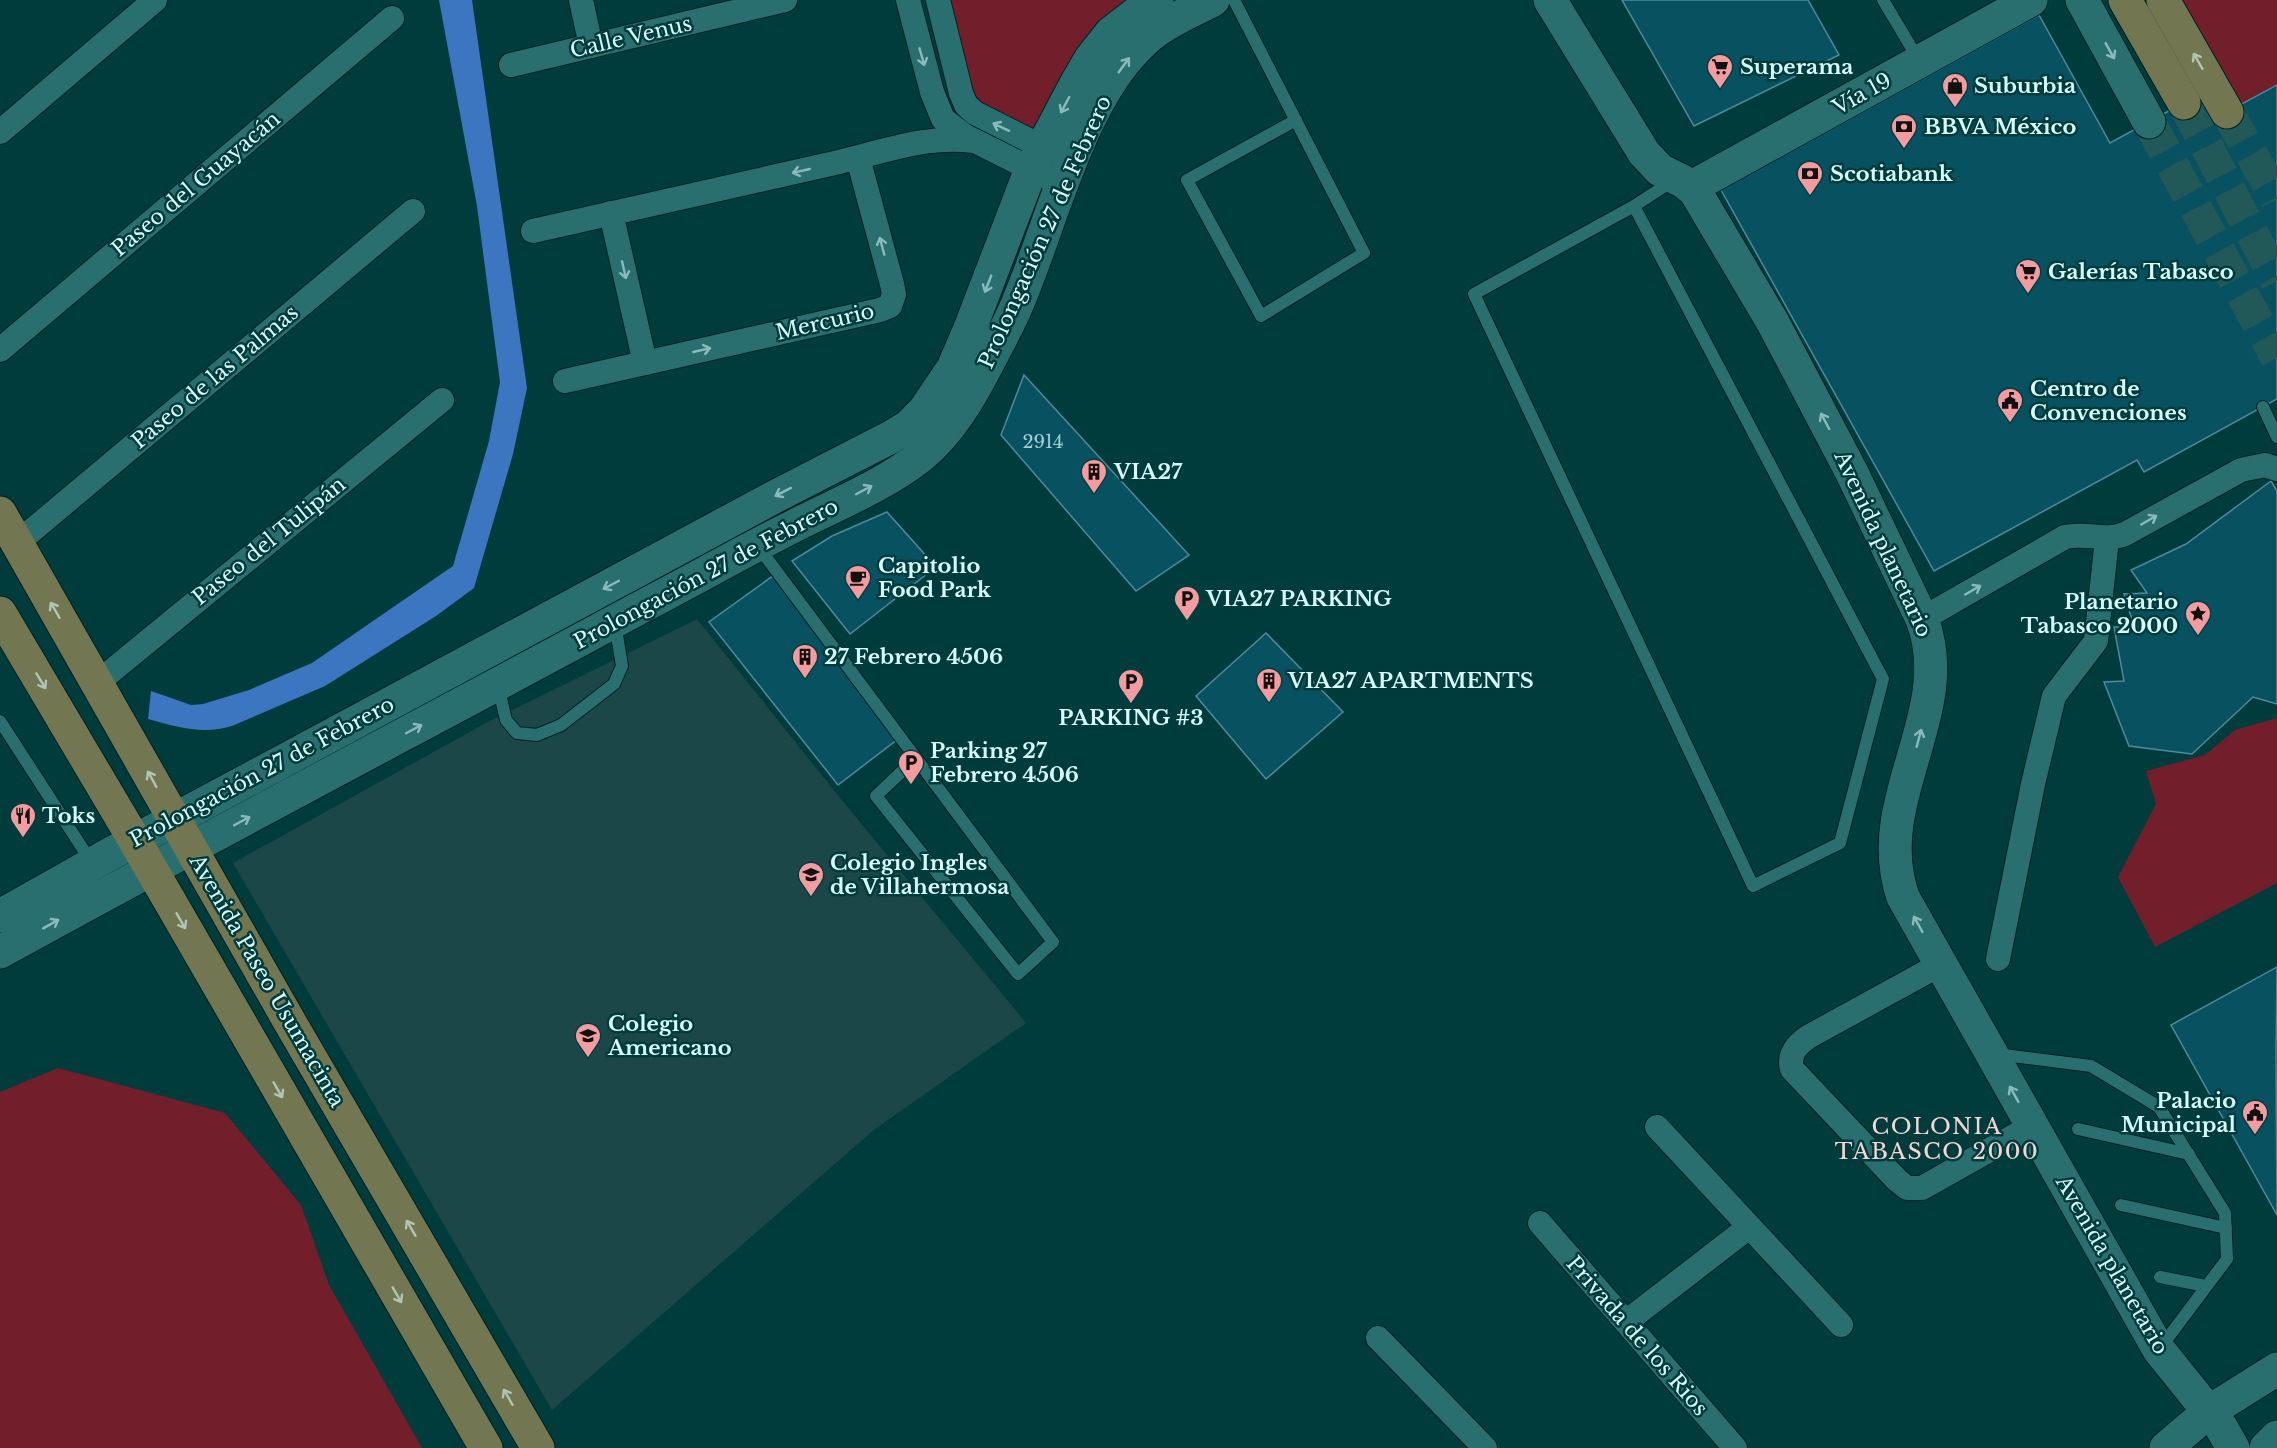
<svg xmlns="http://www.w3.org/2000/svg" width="2277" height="1448" viewBox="0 0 2277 1448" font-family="'Libre Baskerville',serif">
	<rect width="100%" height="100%" fill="#003c3c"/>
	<polygon fill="#1c4748" points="697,619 840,798 1026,1023 875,1129 552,1410 233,863 486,723"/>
	<g fill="#731f2b">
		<polygon points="938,0 1157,0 1043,147 970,110"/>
		<polygon points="2163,0 2277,0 2277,85 2227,112"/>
		<polygon points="2277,718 2277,883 2155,947 2118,877 2156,804 2146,771 2205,755 2235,730"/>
		<polygon points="58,1068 225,1113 301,1205 329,1285 422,1448 0,1448 0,1092"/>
	</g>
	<path fill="#3c75c0" d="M439,0H472L527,388L513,454L474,588L436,616L325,686L232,726C203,735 177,727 148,719L151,691L191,705L203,704L249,690L312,663L453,566L489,441L500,382L477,206Z"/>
	<g fill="#075160" stroke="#4d8b9b" stroke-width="1.5">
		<polygon points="1622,0 1808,0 1839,55 1694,126"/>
		<polygon points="2039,15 2110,143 2211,88 2225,113 2277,85 2277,399 2144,472 2137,460 1934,571 1721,190"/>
		<polygon points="1024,375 1189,555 1136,591 1001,435"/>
		<polygon points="2271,481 2277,491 2277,704 2253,697 2192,754 2129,746 2104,682 2124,681 2114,627 2134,626 2124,594 2147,593 2131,570 2186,544"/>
		<polygon points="887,512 936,567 850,634 792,561 832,536"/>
		<polygon points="777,575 898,739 838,785 709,622 770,578"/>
		<polygon points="1266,633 1343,712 1266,779 1196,696"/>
		<polygon points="2277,967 2276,1056 2277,1215 2171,1025"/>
	</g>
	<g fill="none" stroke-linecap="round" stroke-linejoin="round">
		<polyline stroke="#215858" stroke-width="33" stroke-dasharray="33 16" stroke-linecap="butt" points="2149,122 2277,358"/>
		<g stroke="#215858" stroke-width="33" stroke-dasharray="33 16" stroke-linecap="butt">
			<polyline points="2184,103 2277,281"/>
			<polyline points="2227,112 2277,199"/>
		</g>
		<defs>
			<g id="lane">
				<polyline points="1234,0 1364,253 1261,316 1187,180 1296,120"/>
				<polyline points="1883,0 1911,47"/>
				<polyline points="1634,206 1883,679 1840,843 1753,886 1474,294 1634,206 1674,180"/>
				<polyline points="2263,407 2277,437"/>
				<polyline points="757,545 1053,942 1018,974 876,796 916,758"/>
				<polyline points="498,686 506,720 517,733 537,735 561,725 614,684 622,666 615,623"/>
				<polyline points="0,721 92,863"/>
				<polyline points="1996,1054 2091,1066 2159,1107 2225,1213 2227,1259 2161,1347"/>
				<polyline points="2078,1129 2189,1154"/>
				<polyline points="2121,1205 2226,1228"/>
				<polyline points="2160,1277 2206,1286"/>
			</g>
			<g id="street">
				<polyline points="581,0 591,46"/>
				<polyline points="908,0 932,92 943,119 965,136 1063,185"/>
				<polyline points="938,0 961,93 966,105 975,113 1056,154"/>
				<polyline points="511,65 785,0"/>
				<polyline points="0,132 155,0"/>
				<polyline points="611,213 645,363"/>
				<path d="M533,231C631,209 729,187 826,165C874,155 924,134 973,141"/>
				<polyline points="0,350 392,18"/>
				<polyline points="565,381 880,310 890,306 894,294 892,284 858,158"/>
				<polyline points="17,543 413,211"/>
				<path d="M1922,619L2065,537C2086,532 2105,542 2125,534L2241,470L2265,465L2277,469"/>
				<polyline points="97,683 442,400"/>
				<polyline points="1998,959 2033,784 2054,696 2096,641 2107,539"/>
				<path d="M1941,964L1808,1037C1797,1045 1788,1054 1792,1069L1897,1180L1907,1188H1922L2032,1126"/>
				<polyline points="1657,1127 1841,1325"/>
				<polyline points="1540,1223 1735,1448"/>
				<polyline points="1626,1322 1749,1227"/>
				<polyline points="1378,1338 1485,1448"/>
			</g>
			<g id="secondary">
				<path d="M1550,0L1644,153L1660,170L1684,182L1695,191L1772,321L1851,471L1922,619C1958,714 1869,799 1903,897L2159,1350L2221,1427L2233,1448"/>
				<polyline points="2082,0 2149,122"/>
				<polyline points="1692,187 2031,0"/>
				<polyline points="0,916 112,853 778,495 891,437 909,426 924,411 953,368 971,326 1031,169 1077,82 1091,58 1111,33 1142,9 1157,0"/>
				<path d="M0,952C214,834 430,721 645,605C695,579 744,551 794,526C837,504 883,486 921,456C950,432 970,398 987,365C998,343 1010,323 1019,300C1052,222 1080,99 1144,41C1163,23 1190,12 1213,0"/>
				<polyline points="2166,1448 2207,1413 2277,1369"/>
				<polyline points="2266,1448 2277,1437"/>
			</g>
			<g id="primary">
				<polyline points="2125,0 2184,103"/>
				<polyline points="2163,0 2227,112"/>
				<polyline points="0,513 288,1019 538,1448"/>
				<polyline points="0,613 135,841 486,1448"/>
			</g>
		</defs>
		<use href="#lane" stroke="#002121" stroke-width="14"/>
		<use href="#street" stroke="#002121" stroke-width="26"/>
		<use href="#secondary" stroke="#002121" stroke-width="35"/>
		<use href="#primary" stroke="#002121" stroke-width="35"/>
		<use href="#lane" stroke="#296f70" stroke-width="12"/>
		<use href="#street" stroke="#296f70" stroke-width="24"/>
		<use href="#secondary" stroke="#296f70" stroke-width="33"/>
		<use href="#primary" stroke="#727651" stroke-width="33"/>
	</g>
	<defs><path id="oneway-shaft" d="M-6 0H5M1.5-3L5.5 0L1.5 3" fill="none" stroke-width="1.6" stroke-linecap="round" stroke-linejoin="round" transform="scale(1.5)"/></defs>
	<g stroke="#8abbbc">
		<use href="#oneway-shaft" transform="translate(2110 51) rotate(61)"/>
		<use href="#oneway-shaft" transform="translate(922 57) rotate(74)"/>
		<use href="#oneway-shaft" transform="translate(1124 65) rotate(-54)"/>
		<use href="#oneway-shaft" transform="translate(1065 105) rotate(118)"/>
		<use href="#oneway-shaft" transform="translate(1001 127) rotate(-155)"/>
		<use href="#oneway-shaft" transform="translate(801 171) rotate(167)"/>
		<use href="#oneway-shaft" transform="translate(882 246) rotate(-105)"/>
		<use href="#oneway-shaft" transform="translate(624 270) rotate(77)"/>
		<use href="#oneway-shaft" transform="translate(988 284) rotate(111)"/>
		<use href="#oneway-shaft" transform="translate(702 350) rotate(-13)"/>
		<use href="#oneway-shaft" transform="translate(1825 421) rotate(-118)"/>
		<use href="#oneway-shaft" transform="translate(864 490) rotate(-28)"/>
		<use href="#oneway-shaft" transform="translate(783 492) rotate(153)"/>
		<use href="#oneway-shaft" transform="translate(2149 520) rotate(-30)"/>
		<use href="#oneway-shaft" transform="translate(611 585) rotate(152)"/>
		<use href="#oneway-shaft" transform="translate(1973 590) rotate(-30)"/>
		<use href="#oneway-shaft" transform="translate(414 729) rotate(-28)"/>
		<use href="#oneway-shaft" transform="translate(1919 738) rotate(-75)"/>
		<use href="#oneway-shaft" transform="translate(242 821) rotate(-28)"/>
		<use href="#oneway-shaft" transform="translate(51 924) rotate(-29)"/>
		<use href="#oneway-shaft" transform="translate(1918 924) rotate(-119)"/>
		<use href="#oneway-shaft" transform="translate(2014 1094) rotate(-119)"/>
	</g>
	<g stroke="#b0c5b6">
		<use href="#oneway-shaft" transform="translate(2198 61) rotate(-120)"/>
		<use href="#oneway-shaft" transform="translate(55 610) rotate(-120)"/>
		<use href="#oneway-shaft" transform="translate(41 681) rotate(59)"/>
		<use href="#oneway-shaft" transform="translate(152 779) rotate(-119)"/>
		<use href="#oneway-shaft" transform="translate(181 921) rotate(60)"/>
		<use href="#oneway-shaft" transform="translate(278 1090) rotate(60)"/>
		<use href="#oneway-shaft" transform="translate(411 1228) rotate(-120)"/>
		<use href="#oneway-shaft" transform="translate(397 1295) rotate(60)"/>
		<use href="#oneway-shaft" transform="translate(508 1397) rotate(-120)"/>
	</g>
	<defs>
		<symbol id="supermarket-pin" viewBox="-11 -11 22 30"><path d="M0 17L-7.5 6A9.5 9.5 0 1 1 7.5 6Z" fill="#f49b9f" stroke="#003c3c"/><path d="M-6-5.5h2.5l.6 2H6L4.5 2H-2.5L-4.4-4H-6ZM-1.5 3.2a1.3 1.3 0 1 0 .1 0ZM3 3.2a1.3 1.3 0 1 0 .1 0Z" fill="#111"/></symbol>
		<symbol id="shop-pin" viewBox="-11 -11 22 30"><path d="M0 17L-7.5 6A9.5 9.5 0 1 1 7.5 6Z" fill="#f49b9f" stroke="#003c3c"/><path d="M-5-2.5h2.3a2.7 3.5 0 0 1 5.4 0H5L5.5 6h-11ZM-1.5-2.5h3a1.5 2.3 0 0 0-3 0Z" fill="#111"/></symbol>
		<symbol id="bank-pin" viewBox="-11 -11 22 30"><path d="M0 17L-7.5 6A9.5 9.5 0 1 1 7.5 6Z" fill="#f49b9f" stroke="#003c3c"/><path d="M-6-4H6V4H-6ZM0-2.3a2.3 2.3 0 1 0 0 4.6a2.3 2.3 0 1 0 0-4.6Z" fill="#111"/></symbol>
		<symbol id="civic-pin" viewBox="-11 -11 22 30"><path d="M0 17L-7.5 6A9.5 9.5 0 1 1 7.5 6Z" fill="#f49b9f" stroke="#003c3c"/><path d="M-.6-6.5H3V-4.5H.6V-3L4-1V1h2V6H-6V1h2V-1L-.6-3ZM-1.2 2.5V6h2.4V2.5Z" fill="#111"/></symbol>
		<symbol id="building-pin" viewBox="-11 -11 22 30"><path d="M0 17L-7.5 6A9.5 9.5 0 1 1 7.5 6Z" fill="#f49b9f" stroke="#003c3c"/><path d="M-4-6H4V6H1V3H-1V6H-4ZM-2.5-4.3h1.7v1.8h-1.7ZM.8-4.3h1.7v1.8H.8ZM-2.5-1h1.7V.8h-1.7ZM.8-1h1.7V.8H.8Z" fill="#111"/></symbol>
		<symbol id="cafe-pin" viewBox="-11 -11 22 30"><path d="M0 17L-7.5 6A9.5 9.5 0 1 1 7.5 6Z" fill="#f49b9f" stroke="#003c3c"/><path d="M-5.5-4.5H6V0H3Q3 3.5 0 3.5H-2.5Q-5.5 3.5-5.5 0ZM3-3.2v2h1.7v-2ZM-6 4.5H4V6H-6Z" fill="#111"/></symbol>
		<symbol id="parking-pin" viewBox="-11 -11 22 30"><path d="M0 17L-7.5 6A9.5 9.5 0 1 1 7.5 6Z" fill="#f49b9f" stroke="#003c3c"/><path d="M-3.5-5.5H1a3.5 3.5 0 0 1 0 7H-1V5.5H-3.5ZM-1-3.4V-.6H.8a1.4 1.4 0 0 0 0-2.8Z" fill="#111"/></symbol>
		<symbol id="sight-pin" viewBox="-11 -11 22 30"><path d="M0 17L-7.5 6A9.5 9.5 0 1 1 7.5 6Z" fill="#f49b9f" stroke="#003c3c"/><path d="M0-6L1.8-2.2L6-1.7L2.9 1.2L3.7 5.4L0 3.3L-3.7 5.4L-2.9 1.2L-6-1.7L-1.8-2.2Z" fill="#111"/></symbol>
		<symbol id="restaurant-pin" viewBox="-11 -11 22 30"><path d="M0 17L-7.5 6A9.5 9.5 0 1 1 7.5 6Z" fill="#f49b9f" stroke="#003c3c"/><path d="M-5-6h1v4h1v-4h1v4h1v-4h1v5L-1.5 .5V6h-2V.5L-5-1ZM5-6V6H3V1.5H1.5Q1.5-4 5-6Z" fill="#111"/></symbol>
		<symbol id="school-pin" viewBox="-11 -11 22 30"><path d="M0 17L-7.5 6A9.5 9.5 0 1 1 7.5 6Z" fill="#f49b9f" stroke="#003c3c"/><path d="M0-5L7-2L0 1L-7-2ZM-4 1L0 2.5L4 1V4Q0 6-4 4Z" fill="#111"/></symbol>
	</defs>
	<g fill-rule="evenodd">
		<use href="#supermarket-pin" x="1705" y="52" width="30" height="40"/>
		<use href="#shop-pin" x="1940" y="71" width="30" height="40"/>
		<use href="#bank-pin" x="1889" y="112" width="30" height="40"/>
		<use href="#bank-pin" x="1795" y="159" width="30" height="40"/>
		<use href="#supermarket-pin" x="2013" y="257" width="30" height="40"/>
		<use href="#civic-pin" x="1995" y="386" width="30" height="40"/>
		<use href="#building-pin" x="1079" y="457" width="30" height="40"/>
		<use href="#cafe-pin" x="843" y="563" width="30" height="40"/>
		<use href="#parking-pin" x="1172" y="584" width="30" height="40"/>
		<use href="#sight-pin" x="2183" y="599" width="30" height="40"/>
		<use href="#building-pin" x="790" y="642" width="30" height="40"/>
		<use href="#building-pin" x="1254" y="666" width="30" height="40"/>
		<use href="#parking-pin" x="1116" y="667" width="30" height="40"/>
		<use href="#parking-pin" x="896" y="748" width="30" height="40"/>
		<use href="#restaurant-pin" x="8" y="801" width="30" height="40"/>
		<use href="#school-pin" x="796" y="860" width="30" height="40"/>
		<use href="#school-pin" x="573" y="1021" width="30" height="40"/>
		<use href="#civic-pin" x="2240" y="1098" width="30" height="40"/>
	</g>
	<g text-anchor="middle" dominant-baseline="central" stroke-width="5" stroke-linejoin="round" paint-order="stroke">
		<g font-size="18" fill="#a4d0d4">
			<text x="1043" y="442">2914</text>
		</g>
		<g font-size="21" fill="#d9fafa" stroke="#003c3c">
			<text transform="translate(631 37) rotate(-13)">Calle Venus</text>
			<text transform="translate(1862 94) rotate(-29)">Vía 19</text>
			<text transform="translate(196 184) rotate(-40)">Paseo del Guayacán</text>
			<text transform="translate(1045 232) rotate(-66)">Prolongación 27 de Febrero</text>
			<text transform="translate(825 322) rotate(-13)">Mercurio</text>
			<text transform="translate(215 377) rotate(-40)">Paseo de las Palmas</text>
			<text transform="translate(269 541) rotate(-39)">Paseo del Tulipán</text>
			<text transform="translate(1883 544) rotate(65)">Avenida planetario</text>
			<text transform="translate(706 574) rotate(-28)">Prolongación 27 de Febrero</text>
			<text transform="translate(262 772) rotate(-28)">Prolongación 27 de Febrero</text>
			<text transform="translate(267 981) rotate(60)">Avenida Paseo Usumacinta</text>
			<text transform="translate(2112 1265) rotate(60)">Avenida planetario</text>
			<text transform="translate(1637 1336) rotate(49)">Privada de los Rios</text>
		</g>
		<g font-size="21" font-weight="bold" fill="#d9fafa" stroke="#003c3c" text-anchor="start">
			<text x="1740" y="67">Superama</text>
			<text x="1974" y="86">Suburbia</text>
			<text x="1924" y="127">BBVA México</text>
			<text x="1830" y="174">Scotiabank</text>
			<text x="2048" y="272">Galerías Tabasco</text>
			<text x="2030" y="389">Centro de<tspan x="2030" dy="24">Convenciones</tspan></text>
			<text x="1114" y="472">VIA27</text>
			<text x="878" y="566">Capitolio<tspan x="878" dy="24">Food Park</tspan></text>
			<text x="1206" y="599">VIA27 PARKING</text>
			<text x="2178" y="602" text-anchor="end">Planetario<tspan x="2178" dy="24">Tabasco 2000</tspan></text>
			<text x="824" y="657">27 Febrero 4506</text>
			<text x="1288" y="681">VIA27 APARTMENTS</text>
			<text x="1131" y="718" text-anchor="middle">PARKING #3</text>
			<text x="930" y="751">Parking 27<tspan x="930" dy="24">Febrero 4506</tspan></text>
			<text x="42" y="816">Toks</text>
			<text x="830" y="863">Colegio Ingles<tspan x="830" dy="24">de Villahermosa</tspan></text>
			<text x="608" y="1024">Colegio<tspan x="608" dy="24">Americano</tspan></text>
			<text x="2236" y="1101" text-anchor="end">Palacio<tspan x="2236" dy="24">Municipal</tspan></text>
		</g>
		<g font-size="22" letter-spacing="1.5" fill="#f8d5d5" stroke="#003c3c">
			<text x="1937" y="1126">COLONIA<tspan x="1937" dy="25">TABASCO 2000</tspan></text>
		</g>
	</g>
</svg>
